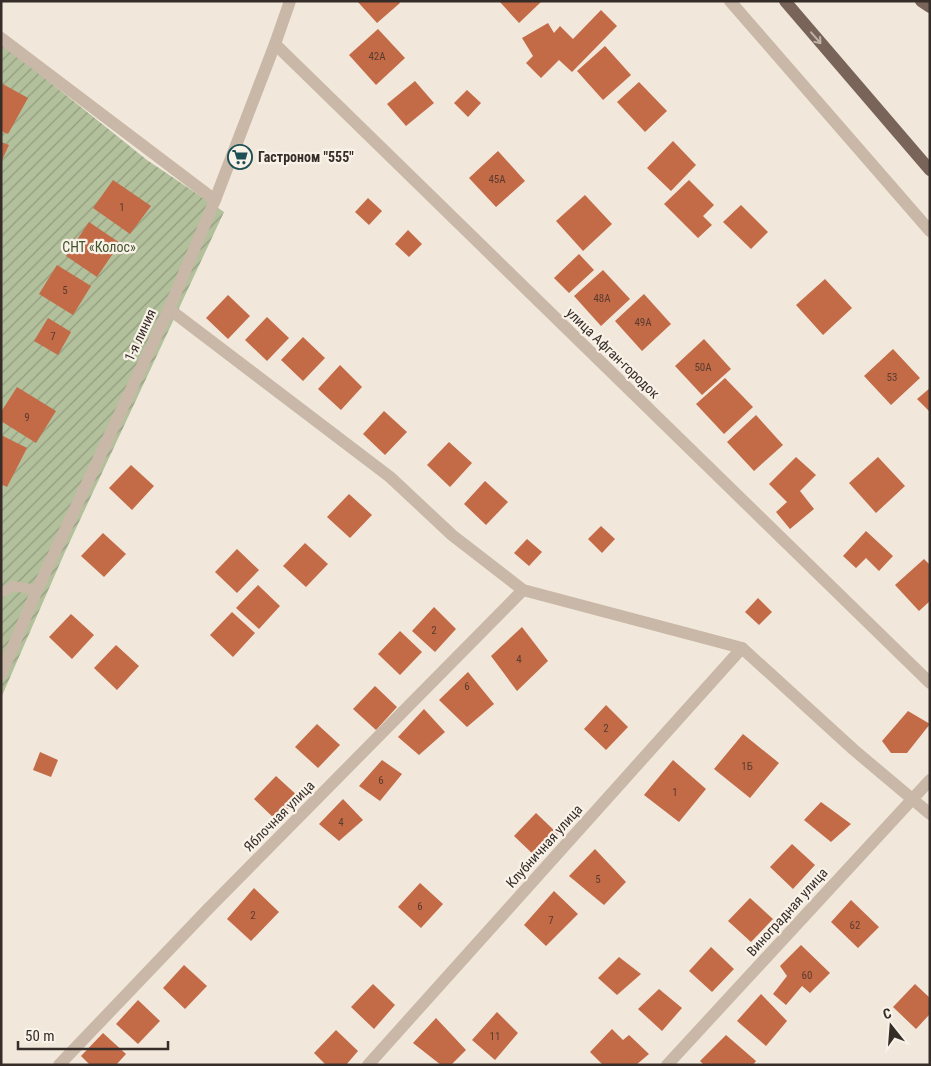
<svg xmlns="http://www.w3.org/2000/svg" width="931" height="1066" viewBox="0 0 931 1066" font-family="'Roboto Condensed',sans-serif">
	<defs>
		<pattern id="garden-furrows" width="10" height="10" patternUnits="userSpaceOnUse" patternTransform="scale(1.25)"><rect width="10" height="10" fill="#b3c09c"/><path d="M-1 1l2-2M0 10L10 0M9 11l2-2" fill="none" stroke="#929c7f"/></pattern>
	</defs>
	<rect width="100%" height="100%" fill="#f1e8db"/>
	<polygon fill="url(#garden-furrows)" points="1,43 147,160 224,212 65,552 1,698"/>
	<g fill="#c36a47">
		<polygon points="357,1 399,1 400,3 377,23"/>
		<polygon points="499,1 542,1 519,23"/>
		<polygon points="601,10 617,26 572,72 559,60 541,78 526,63 533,56 522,38 548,23 554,33 560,26 573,39"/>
		<polygon points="378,29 405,58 376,85 349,55"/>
		<polygon points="605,46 631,75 603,100 577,71"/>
		<polygon points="415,81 434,103 406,126 387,104"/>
		<polygon points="639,82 667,111 645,132 617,102"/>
		<polygon points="1,83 28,98 8,134 1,131"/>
		<polygon points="467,90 481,103 468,117 454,103"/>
		<polygon points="673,141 696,165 671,191 647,168"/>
		<polygon points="1,142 9,145 1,162"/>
		<polygon points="498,151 525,181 496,207 469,178"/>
		<polygon points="113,180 151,206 130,234 93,208"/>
		<polygon points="689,180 714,205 703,216 712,225 698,238 664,204"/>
		<polygon points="585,195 612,224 583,251 556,221"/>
		<polygon points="368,198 382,211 369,225 355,212"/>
		<polygon points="741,205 768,232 751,249 723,222"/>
		<polygon points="89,222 120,243 97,277 66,256"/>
		<polygon points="408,230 422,244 409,257 395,244"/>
		<polygon points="579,254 594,270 569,293 554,278"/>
		<polygon points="57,265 91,286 73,315 39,294"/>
		<polygon points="603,270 630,299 601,326 574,296"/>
		<polygon points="825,279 852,308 823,335 796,305"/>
		<polygon points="644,294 671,324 642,351 615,321"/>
		<polygon points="228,295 250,316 228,339 206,318"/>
		<polygon points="267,317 289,338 267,361 245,340"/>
		<polygon points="48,318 71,332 58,355 34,341"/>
		<polygon points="303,337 325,358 303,381 281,360"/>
		<polygon points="704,339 731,369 702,395 675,366"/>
		<polygon points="893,349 920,378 891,405 864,376"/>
		<polygon points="340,365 362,387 341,410 318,389"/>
		<polygon points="725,378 753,407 724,434 696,404"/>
		<polygon points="17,387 56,411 36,443 1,421 1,412"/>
		<polygon points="930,388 930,412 917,399"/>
		<polygon points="384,411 407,432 385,455 363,434"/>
		<polygon points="756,415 783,445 754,471 727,442"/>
		<polygon points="1,435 27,448 7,487 1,484"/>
		<polygon points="449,442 472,463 450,487 427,465"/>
		<polygon points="796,457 816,475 800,491 814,509 790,529 776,512 787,502 769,484"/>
		<polygon points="878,457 905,486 876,513 849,483"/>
		<polygon points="131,465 154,486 132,510 109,488"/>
		<polygon points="485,481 508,502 486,525 464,504"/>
		<polygon points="349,494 372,515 350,538 327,517"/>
		<polygon points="601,526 615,539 602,553 588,539"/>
		<polygon points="866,531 893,556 879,571 866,558 856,568 843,556"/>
		<polygon points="103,533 126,554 104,577 81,556"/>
		<polygon points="527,539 542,552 529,566 514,553"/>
		<polygon points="305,543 328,564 306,587 283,566"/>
		<polygon points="237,549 259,570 237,593 215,572"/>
		<polygon points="924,559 930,565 930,601 919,611 895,585"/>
		<polygon points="258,585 280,606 259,629 236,608"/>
		<polygon points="758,598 772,612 759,625 745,612"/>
		<polygon points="434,607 456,629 435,652 412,631"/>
		<polygon points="232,612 255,633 233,657 210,635"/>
		<polygon points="71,614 94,635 72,659 49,637"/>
		<polygon points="522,627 548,661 517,691 491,656"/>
		<polygon points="400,631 422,652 400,675 378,654"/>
		<polygon points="116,645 139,666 117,690 94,668"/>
		<polygon points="468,672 494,704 467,727 439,700"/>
		<polygon points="375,686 397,707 376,730 353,709"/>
		<polygon points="606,705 628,727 606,750 584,729"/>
		<polygon points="424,709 445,732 419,755 398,737"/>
		<polygon points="908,711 930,724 907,753 891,753 882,741"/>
		<polygon points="317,724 340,745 318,768 295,747"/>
		<polygon points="743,734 779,763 750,798 714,769"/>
		<polygon points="40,752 58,760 51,777 33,770"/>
		<polygon points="382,760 402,774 380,801 359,786"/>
		<polygon points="673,760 706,789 679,822 644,795"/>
		<polygon points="276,776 299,797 277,821 254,799"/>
		<polygon points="343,799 363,820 339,841 319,824"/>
		<polygon points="821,802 851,824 831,842 804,820"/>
		<polygon points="536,813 558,834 536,857 514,836"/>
		<polygon points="792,844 815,865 793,889 770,867"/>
		<polygon points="595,849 626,882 604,905 569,876"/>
		<polygon points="420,883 443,904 421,928 398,907"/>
		<polygon points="254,888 279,912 251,941 227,919"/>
		<polygon points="554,891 578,914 546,946 524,925"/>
		<polygon points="750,898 773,919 751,942 728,921"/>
		<polygon points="851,900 879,927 858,948 831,922"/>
		<polygon points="801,945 830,973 810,993 802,986 786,1005 773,994 787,976 780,966"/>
		<polygon points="711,947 734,969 712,992 689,971"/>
		<polygon points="619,957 641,974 617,995 598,978"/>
		<polygon points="184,965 207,986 185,1009 163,988"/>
		<polygon points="373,984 395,1005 374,1029 351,1007"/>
		<polygon points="915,984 930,998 930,1014 916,1029 893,1007"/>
		<polygon points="659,989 682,1008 662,1031 638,1009"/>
		<polygon points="761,994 787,1021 766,1046 737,1021"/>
		<polygon points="138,1000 160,1021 138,1044 116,1024"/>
		<polygon points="497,1012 518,1033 495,1060 472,1040"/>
		<polygon points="436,1018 466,1050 451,1065 441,1065 413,1043"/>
		<polygon points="612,1029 623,1040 629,1035 649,1054 636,1065 603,1065 590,1052"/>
		<polygon points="336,1030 358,1051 346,1065 326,1065 314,1053"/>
		<polygon points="103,1033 126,1054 116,1065 90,1065 81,1056"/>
		<polygon points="726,1035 756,1061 753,1065 704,1065 700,1061"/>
	</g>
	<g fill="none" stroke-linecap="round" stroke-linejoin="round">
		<polyline stroke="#c9b8a7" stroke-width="10" points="1,593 13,586 37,590"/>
		<g stroke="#c9b8a7" stroke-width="12">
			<polyline points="730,1 930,231"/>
			<polyline points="1,38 215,200"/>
			<polyline points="275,44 930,683"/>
			<polyline points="169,309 390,477 452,535 523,590 742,648 854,750 930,814"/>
			<polyline points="1,675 37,590 169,309 215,200 275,44 290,1"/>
			<polyline points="59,1065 208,909 523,590"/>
			<polyline points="368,1065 742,648"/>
			<polyline points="667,1065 930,780"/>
		</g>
		<g stroke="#786459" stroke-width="12">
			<polyline points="785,1 930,170"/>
			<polyline points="921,1 930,7"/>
		</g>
	</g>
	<defs><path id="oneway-shaft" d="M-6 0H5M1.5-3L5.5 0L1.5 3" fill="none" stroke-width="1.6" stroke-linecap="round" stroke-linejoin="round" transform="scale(1.25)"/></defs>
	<use stroke="#bfb2a8" href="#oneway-shaft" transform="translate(816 38) rotate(49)"/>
	<defs>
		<symbol id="supermarket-ring" viewBox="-11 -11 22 22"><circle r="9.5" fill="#f9f2e8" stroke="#1e5156" stroke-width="1.5"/><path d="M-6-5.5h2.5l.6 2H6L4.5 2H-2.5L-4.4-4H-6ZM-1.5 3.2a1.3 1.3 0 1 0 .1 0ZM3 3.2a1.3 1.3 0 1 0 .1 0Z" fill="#1e5156"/></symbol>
	</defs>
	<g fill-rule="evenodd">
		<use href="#supermarket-ring" x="226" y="143" width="28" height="28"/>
	</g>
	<g text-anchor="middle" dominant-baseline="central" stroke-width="4.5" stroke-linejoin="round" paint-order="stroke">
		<g font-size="11" fill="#593c30">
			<text x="377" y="56">42А</text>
			<text x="497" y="179">45А</text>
			<text x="122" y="207">1</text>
			<text x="65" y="290">5</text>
			<text x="602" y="298">48А</text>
			<text x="643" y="322">49А</text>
			<text x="53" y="336">7</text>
			<text x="703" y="367">50А</text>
			<text x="892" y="377">53</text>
			<text x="27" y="417">9</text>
			<text x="434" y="630">2</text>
			<text x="519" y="659">4</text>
			<text x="467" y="686">6</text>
			<text x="606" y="728">2</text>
			<text x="747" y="766">1Б</text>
			<text x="381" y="780">6</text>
			<text x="675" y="792">1</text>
			<text x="341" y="822">4</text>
			<text x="598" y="879">5</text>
			<text x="420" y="906">6</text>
			<text x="253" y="915">2</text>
			<text x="551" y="920">7</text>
			<text x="855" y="925">62</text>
			<text x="807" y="975">60</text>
			<text x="495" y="1036">11</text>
		</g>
		<g font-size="14" font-weight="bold" fill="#362d28" stroke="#f9f2e8" text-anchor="start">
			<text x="258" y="157">Гастроном "555"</text>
		</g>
		<g font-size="14" fill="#44542c" stroke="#f9f2e8">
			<text x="99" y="247">СНТ «Колос»</text>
		</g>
		<g font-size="14" fill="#362d28" stroke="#f9f2e8">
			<text transform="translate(140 335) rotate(-65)">1-я линия</text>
			<text transform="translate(613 353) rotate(44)">улица Афган-городок</text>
			<text transform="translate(279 816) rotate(-45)">Яблочная улица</text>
			<text transform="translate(544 846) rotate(-48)">Клубничная улица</text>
			<text transform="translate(787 912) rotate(-48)">Виноградная улица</text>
		</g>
	</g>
	<rect width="931" height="1066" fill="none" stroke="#362d28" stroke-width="5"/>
	<g transform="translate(891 1026) rotate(343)" stroke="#f9f2e8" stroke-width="4" paint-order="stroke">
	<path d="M0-4L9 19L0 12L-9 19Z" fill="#362d28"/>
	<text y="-8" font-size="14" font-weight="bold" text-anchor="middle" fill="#362d28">С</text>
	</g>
	<path d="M18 1041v8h150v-8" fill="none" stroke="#362d28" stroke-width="2.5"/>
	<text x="25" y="1041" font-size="15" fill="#362d28" stroke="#f9f2e8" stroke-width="4" paint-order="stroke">50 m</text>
</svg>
